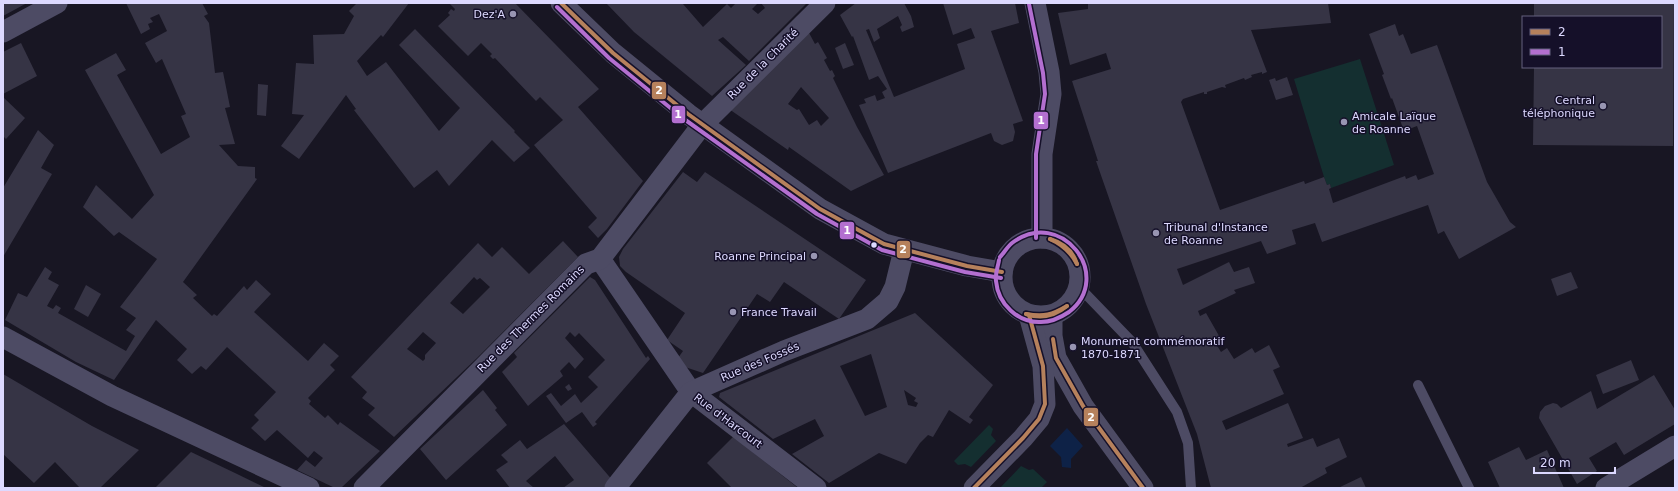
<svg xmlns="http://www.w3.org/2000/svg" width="1678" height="491" viewBox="0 0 1678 491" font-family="'DejaVu Sans',sans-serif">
	<rect width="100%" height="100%" fill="#181623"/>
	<g fill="#142f30">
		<polygon points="1360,59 1394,165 1331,188 1330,184 1327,185 1324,177 1294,79"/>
		<polygon points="989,425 993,429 991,435 996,441 971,467 965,464 958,465 954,461"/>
		<polygon points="1021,466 1029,470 1033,469 1047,482 1041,488 1000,488"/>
	</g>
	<polygon fill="#0e2247" points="1067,428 1083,446 1071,459 1071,468 1062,467 1061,457 1050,446"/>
	<g fill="#363445" fill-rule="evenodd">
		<polygon points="3,3 27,3 3,16"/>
		<polygon points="126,3 202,3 208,14 204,16 209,23 215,73 223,72 230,107 225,108 235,144 219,145 238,166 255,167 255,178 257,179 183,282 197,295 193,298 212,316 214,314 217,316 244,286 247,290 256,280 271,294 254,312 308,361 324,343 339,356 330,365 335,370 308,398 311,401 309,404 325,418 328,415 338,425 340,422 380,451 341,488 335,488 297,470 306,460 315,467 323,458 314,451 308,458 277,430 265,441 251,428 259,420 254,415 276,392 227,347 206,370 201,366 192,374 177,360 187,349 156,320 114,380 76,362 5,320 18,293 27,297 45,267 52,272 48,279 59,285 47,306 53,309 56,305 61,308 58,313 126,351 135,336 126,330 136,318 120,307 157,259 119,232 114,236 83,207 96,185 132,219 154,195 85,70 116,53 126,70 117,75 161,154 190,137 181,116 186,114 162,59 156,63 145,43 167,31 159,14 150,18 153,22 148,24 150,29 141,34"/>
		<polygon points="357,3 409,3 383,37 381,35 357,61 367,76 386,62 439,131 460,108 399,45 415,29 515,131 514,132 530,148 514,162 492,140 449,186 437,170 414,188 354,110 356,109 346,95 299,159 281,146 304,115 292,114 296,63 314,64 313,35 344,34 354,16 349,11"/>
		<polygon points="449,3 515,3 599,89 578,107 643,181 607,229 598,238 588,227 597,218 534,145 563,120 540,97 536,101 495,58 493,59 490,56 492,54 481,43 468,56 438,26 450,15 448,13 451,9 454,11 455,9"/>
		<polygon points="606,3 684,3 683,4 703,27 727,4 731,8 736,3 758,3 752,9 758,14 765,8 761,3 807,3 749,61 723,37 718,40 746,65 712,96 634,32"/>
		<polygon points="856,3 904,3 911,16 914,27 902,32 900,27 902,25 898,16 877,29 880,38 874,42 869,29 866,30 894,97 965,69 957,44 975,38 971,28 953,35 943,3 1015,3 1019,23 991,31 1023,121 1013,124 1015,132 1013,141 1002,145 994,141 991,133 888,173 859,105 866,103 864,99 875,95 877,101 885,98 882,92 887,89 878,76 869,80 853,36 852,37 840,15"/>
		<polygon points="1088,3 1328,3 1331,23 1251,30 1267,72 1262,74 1262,72 1251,75 1252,77 1245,80 1244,78 1225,85 1226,88 1222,87 1207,92 1207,94 1204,94 1204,92 1183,99 1181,102 1220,210 1304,181 1305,184 1324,177 1327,185 1330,184 1331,188 1329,189 1333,203 1405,176 1406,179 1416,175 1418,180 1434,174 1417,126 1404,131 1392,98 1391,99 1382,75 1384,74 1369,34 1395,24 1399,36 1403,34 1411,54 1437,45 1487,182 1510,222 1516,227 1459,259 1444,231 1438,234 1428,205 1322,242 1315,223 1292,230 1296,244 1267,254 1261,241 1177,269 1183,285 1229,262 1234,272 1249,267 1255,283 1234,290 1236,293 1198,311 1200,316 1206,313 1222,341 1216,344 1221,352 1227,348 1234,359 1252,348 1255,353 1269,345 1280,367 1273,370 1284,394 1222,421 1226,430 1288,403 1303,438 1287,444 1288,447 1313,438 1317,447 1339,438 1347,457 1325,468 1327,473 1300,488 1211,488 1197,434 1146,304 1096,161 1098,161 1072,81 1111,69 1106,53 1070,65 1058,13 1088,9"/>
		<polygon points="1534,3 1674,3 1673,146 1533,145 1534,67 1661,67 1661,17 1534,17"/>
		<path d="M808,31L815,44L818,42L827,58L824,60L830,71L832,70L835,76L833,78L857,127L884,175L851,191L789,147L788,150L729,109ZM801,87L829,118L821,126L817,120L809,125L799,109L797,110L788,104Z"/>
		<polygon points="21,43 37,76 3,94 3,52"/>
		<polygon points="845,43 854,65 843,69 835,48"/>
		<polygon points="1287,77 1293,95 1276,100 1269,80 1275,78 1276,81"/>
		<polygon points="258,84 268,85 266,116 257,115"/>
		<polygon points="3,97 25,118 6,139 3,136"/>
		<polygon points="38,130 54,145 41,168 52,174 3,257 3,188"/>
		<polygon points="683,172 697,182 705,172 866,280 839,319 784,282 770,302 757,294 703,373 685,367 678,358 683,351 667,340 685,313 626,272 620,266 619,257 623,249"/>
		<path d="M563,241L578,257L477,358L394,437L368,415L375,408L362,398L367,392L351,377L478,243L492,257L502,247L529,274ZM474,277L477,280L480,278L490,287L463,314L450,303ZM423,332L436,343L425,355V359L423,361L407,349Z"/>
		<polygon points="1571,272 1578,288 1557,296 1551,279"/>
		<polygon points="590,277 595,280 646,358 648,356 650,359 595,422 597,424 593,427 582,412 566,423 546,396 551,393 561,406 575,394 581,403 598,387 588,377 605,360 579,333 575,337 570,332 565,338 584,359 575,369 569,362 560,371 563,376 528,406 502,372 517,357 514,353"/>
		<polygon points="86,285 101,294 88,317 74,309"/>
		<path d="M915,313L993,385L969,417L973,420L970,424L949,410L933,437L928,435L920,443L906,464L879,453L829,483L792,454L824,436L815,419L773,439L719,397L720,393ZM871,354L887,407L865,416L840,366ZM904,390L916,398L914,401L918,403L916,407L908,405Z"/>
		<polygon points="1631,360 1639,380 1603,394 1596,375"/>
		<polygon points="3,374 92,426 139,450 100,488 80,488 55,462 34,483 3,454"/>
		<polygon points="1654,375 1675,410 1675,424 1624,455 1616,442 1589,458 1597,471 1577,484 1539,418 1540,412 1545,406 1553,403 1557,404 1561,408 1591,391 1597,409"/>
		<polygon points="569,384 572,389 568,391 565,387"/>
		<polygon points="483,390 497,408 495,410 507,425 446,480 420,449"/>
		<polygon points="564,424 614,482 609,488 563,488 574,480 555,456 526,481 534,488 510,488 496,470 508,462 501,455 520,440 527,449"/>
		<polygon points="734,436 755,454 798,488 732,488 707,463"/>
		<polygon points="1519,447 1526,460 1547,450 1564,488 1500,488 1488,462"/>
		<polygon points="191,452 235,473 266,488 155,488"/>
		<polygon points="1361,477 1366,488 1338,488"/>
	</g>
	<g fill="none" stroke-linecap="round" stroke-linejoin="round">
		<g stroke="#4d4b64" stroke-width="10">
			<polyline points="1079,287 1132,342 1177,412 1188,443 1191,488"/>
			<polyline points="1418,385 1469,488"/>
		</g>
		<g stroke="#4d4b64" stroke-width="21">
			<polyline points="561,3 613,53 688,114 820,209 884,244 967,266 1002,272"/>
			<polyline points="1035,3 1049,72 1051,94 1042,154 1042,238"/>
			<polyline points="3,32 57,3"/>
			<circle cx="1041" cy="277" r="39"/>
			<polyline points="600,259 691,392 816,488"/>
			<polyline points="1052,315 1052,336 1056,358 1083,406 1143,488"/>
			<polyline points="3,337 112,396 309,488"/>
			<polyline points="364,488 586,264 600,259 702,125 825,3"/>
			<polyline points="615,488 691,392 784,351 867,319 888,301 895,287 904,250"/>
			<polyline points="974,488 1023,438 1039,419 1045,404 1043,366 1029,315"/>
			<polyline points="1606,488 1675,446"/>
		</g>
		<defs>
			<g id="bus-1">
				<polyline points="561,3 613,53 688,114 820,209 884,244 967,266 1002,272"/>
				<path d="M1050,239C1063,243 1073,251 1077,264"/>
				<path d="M1050,239C1063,245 1071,252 1077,264"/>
				<path d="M1026,314C1044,317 1052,315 1067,306"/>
				<path d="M1026,314C1041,319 1055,316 1067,306"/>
				<polyline points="1053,339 1056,358 1083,406 1143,488"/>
				<polyline points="974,488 1023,438 1039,419 1045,404 1043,366 1029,315"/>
			</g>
			<g id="bus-2">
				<polyline points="1029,4 1043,73 1045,94 1036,154 1036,238"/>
				<polyline points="557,7 609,58 684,119 817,214 882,250 965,272 1001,278"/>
				<path d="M999,260C998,267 995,273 996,281C998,304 1018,323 1041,322C1052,322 1060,318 1069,312C1115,276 1061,206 1012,243C1007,247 1004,253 1000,257"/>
			</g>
		</defs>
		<use href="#bus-1" stroke="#151029" stroke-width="7"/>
		<use href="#bus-2" stroke="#151029" stroke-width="7"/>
		<use href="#bus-1" stroke="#b6815c" stroke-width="4"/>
		<use href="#bus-2" stroke="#b36fd0" stroke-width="4"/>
	</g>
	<g fill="#9895b2" stroke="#151029" stroke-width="1.5">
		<circle cx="513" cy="14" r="4"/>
		<circle cx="1603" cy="106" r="4"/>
		<circle cx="1344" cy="122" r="4"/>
		<circle cx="1156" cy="233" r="4"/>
		<circle cx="814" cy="256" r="4"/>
		<circle cx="733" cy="312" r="4"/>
		<circle cx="1073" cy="347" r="4"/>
	</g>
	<circle fill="#ddd9ff" stroke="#151029" stroke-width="1.5" cx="874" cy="245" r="3.5"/>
	<g text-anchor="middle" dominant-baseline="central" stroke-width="3" stroke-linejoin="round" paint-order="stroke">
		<g font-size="11" fill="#ddd9ff" stroke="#151029" text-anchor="start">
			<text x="505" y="14" text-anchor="end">Dez'A</text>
			<text x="1595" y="100" text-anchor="end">Central<tspan x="1595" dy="13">téléphonique</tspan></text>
			<text x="1352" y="116">Amicale Laïque<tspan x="1352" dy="13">de Roanne</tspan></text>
			<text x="1164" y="227">Tribunal d'Instance<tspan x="1164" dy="13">de Roanne</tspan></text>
			<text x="806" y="256" text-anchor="end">Roanne Principal</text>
			<text x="741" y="312">France Travail</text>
			<text x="1081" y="341">Monument commémoratif<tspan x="1081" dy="13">1870-1871</tspan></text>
		</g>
		<g font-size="11" fill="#ddd9ff" stroke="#151029">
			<text transform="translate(763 64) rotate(-45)">Rue de la Charité</text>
			<text transform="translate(531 319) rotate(-45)">Rue des Thermes Romains</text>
			<text transform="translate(760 362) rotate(-23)">Rue des Fossés</text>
			<text transform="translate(728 421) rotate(37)">Rue d'Harcourt</text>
		</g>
	</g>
	<g stroke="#151029" stroke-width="1.5">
		<rect x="651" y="81" width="16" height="19" rx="4" fill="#b6815c"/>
		<rect x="671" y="105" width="15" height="19" rx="4" fill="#b36fd0"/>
		<rect x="1033" y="111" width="16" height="19" rx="4" fill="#b36fd0"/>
		<rect x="839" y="221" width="16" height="19" rx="4" fill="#b36fd0"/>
		<rect x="896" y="240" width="15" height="19" rx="4" fill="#b6815c"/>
		<rect x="1083" y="407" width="16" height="20" rx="4" fill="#b6815c"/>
	</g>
	<g font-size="11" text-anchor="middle" font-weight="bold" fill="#fff">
		<text x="659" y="94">2</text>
		<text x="678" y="118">1</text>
		<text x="1041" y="124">1</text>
		<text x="847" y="234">1</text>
		<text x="903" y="253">2</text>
		<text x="1091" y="421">2</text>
	</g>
	<rect width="1678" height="491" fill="none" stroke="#ddd9ff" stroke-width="8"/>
	<rect x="1522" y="16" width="140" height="52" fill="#151029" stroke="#65607f"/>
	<rect x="1530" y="29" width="20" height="6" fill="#b6815c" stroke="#65607f"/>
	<text x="1558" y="36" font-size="12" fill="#ddd9ff">2</text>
	<rect x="1530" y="49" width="20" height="6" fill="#b36fd0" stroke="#65607f"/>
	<text x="1558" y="56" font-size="12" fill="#ddd9ff">1</text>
	<path d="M1534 467v6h81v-6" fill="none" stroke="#ddd9ff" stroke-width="2"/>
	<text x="1540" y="467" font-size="12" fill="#ddd9ff" stroke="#151029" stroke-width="3" paint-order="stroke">20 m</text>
</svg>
